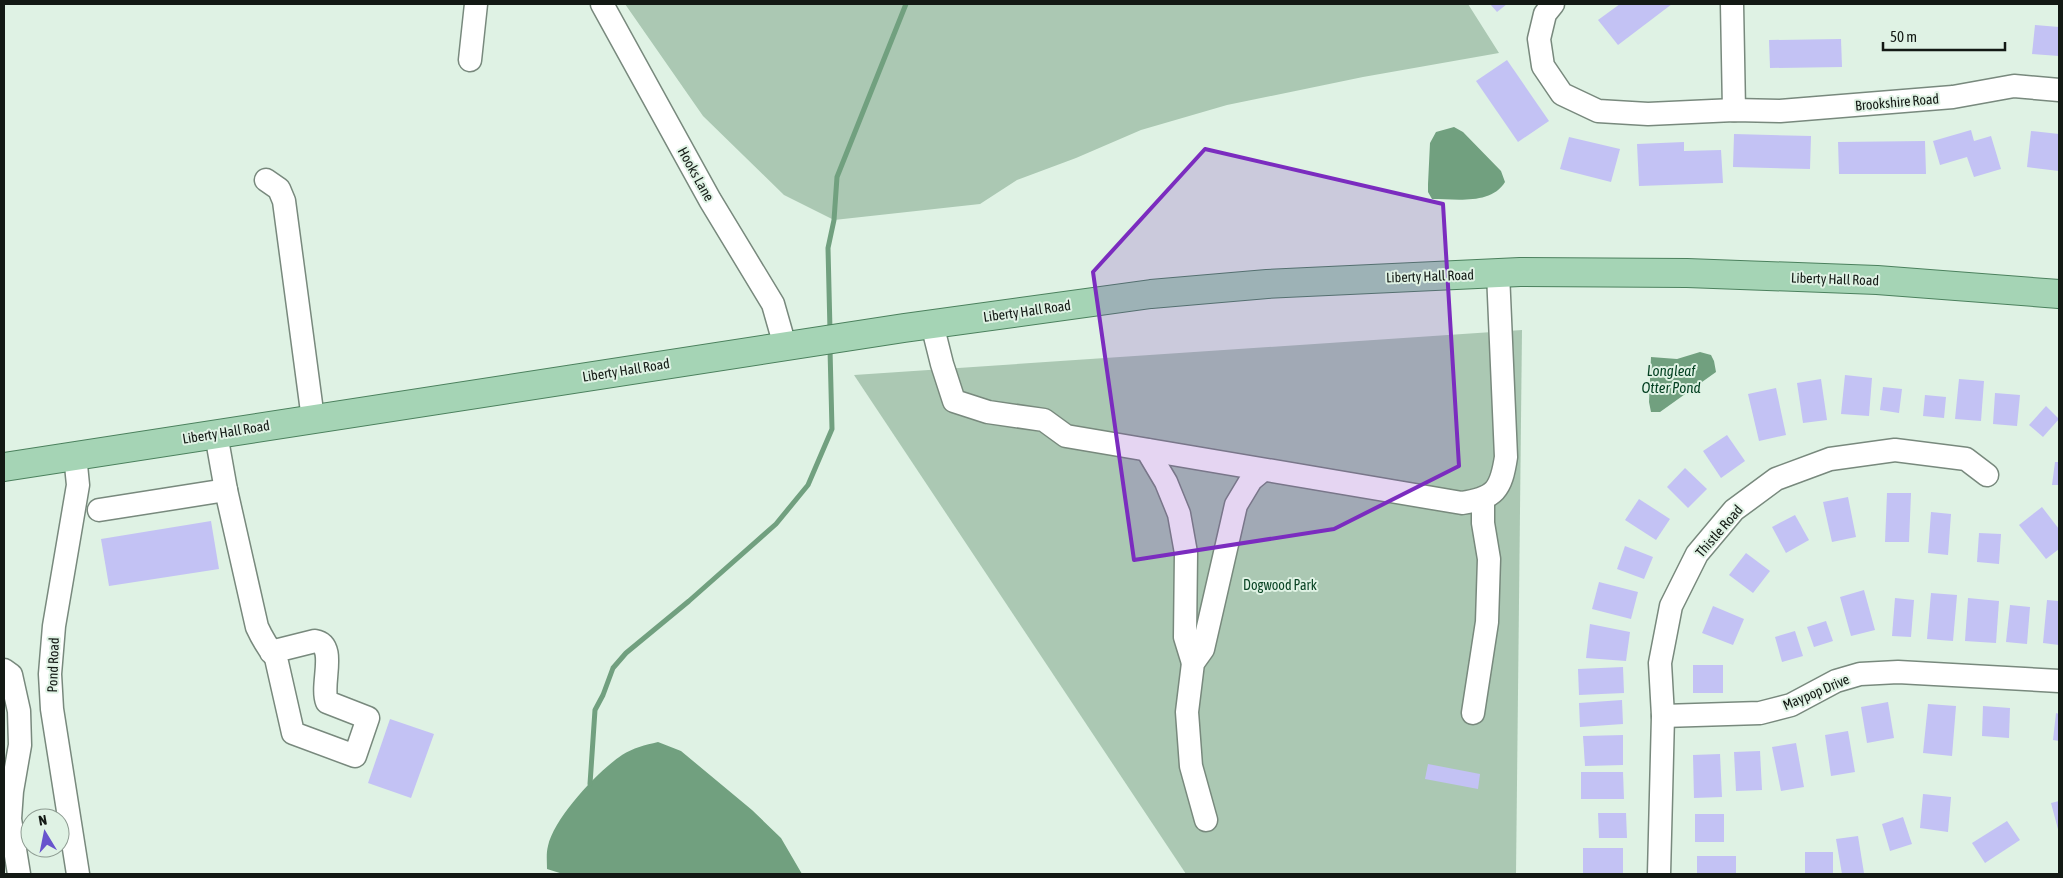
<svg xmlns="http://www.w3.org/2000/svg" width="2063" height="878" viewBox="0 0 2063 878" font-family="'Asap Condensed',sans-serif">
	<rect width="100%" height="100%" fill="#dff2e4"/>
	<g fill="#abc8b3">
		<polygon points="625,4 1468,4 1499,53 1363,77 1227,105 1141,130 1076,158 1017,180 980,204 834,220 784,195 703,116"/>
		<polygon points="1522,330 1516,874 1186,874 854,375"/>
	</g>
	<g fill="#71a07f">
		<path d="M1454,127L1463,132L1501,171L1505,182C1491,205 1456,199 1432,199L1428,192V184L1430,143L1436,132Z"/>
		<polygon points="1700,352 1711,355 1714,361 1716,372 1660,412 1651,412 1649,402 1651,357 1677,359"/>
		<path d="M658,742L681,751L752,810L781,838L802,874H563L547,869C547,862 546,853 548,846C554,818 598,771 622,755C633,748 645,745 658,742Z"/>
	</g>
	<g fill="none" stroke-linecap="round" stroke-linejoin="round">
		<g stroke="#71a07f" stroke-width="5">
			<polyline points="830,330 828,248 834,220 837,177 906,4"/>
			<polyline points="590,784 595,710 603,695 613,668 626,653 689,601 776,524 808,485 832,429 830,349"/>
		</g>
	</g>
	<g fill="#c3c2f4">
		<polygon points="1490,4 1507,4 1497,12"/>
		<polygon points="1620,4 1672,4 1618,45 1598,20"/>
		<polygon points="2035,25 2059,27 2059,56 2032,54"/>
		<polygon points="1841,39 1842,67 1770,68 1769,40"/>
		<polygon points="1507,60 1549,121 1518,142 1476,81"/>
		<polygon points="1971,130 1974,141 1991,136 2001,169 1974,177 1967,157 1940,165 1933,141"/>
		<polygon points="2031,131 2059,134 2059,171 2027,167"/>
		<polygon points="1734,134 1811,136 1810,169 1733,167"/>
		<polygon points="1569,137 1620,149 1611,182 1560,169"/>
		<polygon points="1925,141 1926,174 1839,174 1838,142"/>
		<polygon points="1684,142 1684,151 1721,150 1723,183 1639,186 1637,144"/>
		<polygon points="1845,375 1872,378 1869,416 1841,414"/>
		<polygon points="1821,379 1827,420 1803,423 1797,383"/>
		<polygon points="1959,379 1984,381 1981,421 1955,419"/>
		<polygon points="1883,387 1902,389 1899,413 1880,410"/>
		<polygon points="1776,388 1786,435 1759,441 1748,394"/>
		<polygon points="1995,393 2020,395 2017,426 1993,424"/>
		<polygon points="1925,395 1946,397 1944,418 1923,416"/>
		<polygon points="2046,406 2059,419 2043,437 2029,425"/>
		<polygon points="1727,435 1745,461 1721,478 1703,451"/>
		<polygon points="2055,462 2059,462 2059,485 2052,485"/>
		<polygon points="1685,468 1707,489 1688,508 1667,487"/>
		<polygon points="1887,493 1911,493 1909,542 1885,542"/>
		<polygon points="1848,497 1856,537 1832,542 1823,502"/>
		<polygon points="1639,499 1670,519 1656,540 1625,520"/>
		<polygon points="2042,507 2059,529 2059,549 2046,559 2019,525"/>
		<polygon points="1931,512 1951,514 1948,555 1928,553"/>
		<polygon points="1795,515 1809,540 1786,553 1772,527"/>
		<polygon points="211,521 219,569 109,586 101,539"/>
		<polygon points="1979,533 2001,534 1999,564 1977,562"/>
		<polygon points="1625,546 1653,557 1644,579 1617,569"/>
		<polygon points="1746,553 1770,571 1753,593 1729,575"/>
		<polygon points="1599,582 1638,592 1631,619 1592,609"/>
		<polygon points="1864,590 1875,630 1851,636 1840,597"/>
		<polygon points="1931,593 1957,595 1953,641 1927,639"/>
		<polygon points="1895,598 1914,600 1911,637 1892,636"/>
		<polygon points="1968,598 1999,601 1996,643 1965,641"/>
		<polygon points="2047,600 2059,601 2059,645 2043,643"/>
		<polygon points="2010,605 2030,607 2027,644 2006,642"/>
		<polygon points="1713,606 1744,619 1733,645 1702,633"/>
		<polygon points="1826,621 1833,641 1814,647 1807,627"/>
		<polygon points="1590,624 1630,632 1626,661 1586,658"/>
		<polygon points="1795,631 1803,656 1782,662 1775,637"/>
		<rect x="1693" y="665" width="30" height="28"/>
		<polygon points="1623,667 1624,693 1579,695 1578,669"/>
		<polygon points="1622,700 1623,724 1580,727 1579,703"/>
		<polygon points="1888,702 1894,738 1867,743 1861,707"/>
		<polygon points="1928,704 1956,706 1952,756 1923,753"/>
		<polygon points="1983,706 2010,708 2009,738 1982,736"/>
		<polygon points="2056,713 2059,714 2059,741 2053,740"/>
		<polygon points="390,719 434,734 411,798 368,783"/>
		<polygon points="1848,731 1855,772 1831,776 1825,735"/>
		<polygon points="1623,735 1623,765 1585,766 1583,736"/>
		<polygon points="1796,743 1804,787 1781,791 1772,747"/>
		<polygon points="1760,751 1762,790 1736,791 1734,752"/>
		<polygon points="1720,754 1722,797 1694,798 1693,755"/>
		<polygon points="1428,764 1480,774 1478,789 1425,779"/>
		<polygon points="1581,772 1623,772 1624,799 1581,799"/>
		<polygon points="1923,794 1951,797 1948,832 1920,828"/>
		<polygon points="2059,801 2059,833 2051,803"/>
		<polygon points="1598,813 1626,813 1627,838 1599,838"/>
		<rect x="1695" y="814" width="29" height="28"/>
		<polygon points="1903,817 1912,844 1890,851 1882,824"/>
		<polygon points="2007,821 2020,840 1985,863 1972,843"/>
		<polygon points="1858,836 1864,873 1842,874 1836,839"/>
		<rect x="1583" y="848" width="40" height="26"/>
		<rect x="1805" y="852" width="28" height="22"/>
		<rect x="1697" y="856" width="39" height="18"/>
	</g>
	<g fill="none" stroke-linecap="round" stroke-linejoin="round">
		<defs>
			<g id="minor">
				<polyline points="602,4 710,200 773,304 785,346"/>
				<polyline points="1553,4 1545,14 1539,39 1543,66 1562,94 1598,111 1648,114 1734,110 1780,111 1953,97 2014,86 2059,90"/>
				<polyline points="1732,4 1734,110"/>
				<polyline points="470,60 476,4"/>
				<polyline points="266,180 279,189 284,201 313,419"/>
				<path d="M932,324L942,364L954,401L988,412L1044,420L1066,436L1462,503C1495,498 1501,490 1506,457L1498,273"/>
				<polyline points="1147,450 1166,482 1179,514 1186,553 1185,637 1193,663"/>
				<polyline points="75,455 78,485 54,626 50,674 52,709 78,874"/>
				<path d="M226,490L257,627C262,638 268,648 276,658L293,733L355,756L368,718L327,702C320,684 338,645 315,641L271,652"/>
				<polyline points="99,510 226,490 216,434"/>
				<polyline points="4,670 11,675 19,711 20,745 12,791 10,819 19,874"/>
				<polyline points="1473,713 1487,622 1489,559 1483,523 1483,500"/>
				<polyline points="1663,716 1760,713 1791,705 1836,681 1860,674 1898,672 2059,681"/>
				<polyline points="1206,820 1191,766 1187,712 1193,663 1203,649 1236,505 1251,480 1263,470"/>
				<polyline points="1659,874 1663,716 1660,663 1671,606 1697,554 1734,510 1776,479 1830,459 1895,450 1966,459 1987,475"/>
			</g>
			<polyline id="major" points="4,467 904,328 1151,294 1267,284 1520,272 1687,273 1877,280 2059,294"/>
		</defs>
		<use href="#minor" stroke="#78897d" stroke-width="25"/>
		<use href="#major" stroke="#4b805d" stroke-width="30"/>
		<use href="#minor" stroke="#fff" stroke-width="22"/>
		<use href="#major" stroke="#a5d4b5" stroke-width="28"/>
	</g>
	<path fill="#7b2cbf" fill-opacity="0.2" stroke="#7b2cbf" stroke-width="4" stroke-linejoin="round" d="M1205,149L1443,204L1459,466L1334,529L1134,560L1093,272Z"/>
	<g text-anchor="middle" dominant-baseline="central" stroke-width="4" stroke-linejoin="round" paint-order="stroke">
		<g font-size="14" fill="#131914" stroke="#dff2e4">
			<text transform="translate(1897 102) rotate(-5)">Brookshire Road</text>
			<text transform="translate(696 174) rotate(61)">Hooks Lane</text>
			<text transform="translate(1430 276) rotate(-2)">Liberty Hall Road</text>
			<text transform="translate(1835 279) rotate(2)">Liberty Hall Road</text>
			<text transform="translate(1027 311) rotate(-8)">Liberty Hall Road</text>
			<text transform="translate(626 370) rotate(-9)">Liberty Hall Road</text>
			<text transform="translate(226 432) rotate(-9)">Liberty Hall Road</text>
			<text transform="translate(1719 531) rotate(-49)">Thistle Road</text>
			<text transform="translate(53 665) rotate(-88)">Pond Road</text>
			<text transform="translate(1816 692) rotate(-23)">Maypop Drive</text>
		</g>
		<g font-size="14" fill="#0b4525" stroke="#dff2e4">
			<text x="1280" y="585">Dogwood Park</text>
		</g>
		<g font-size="15" font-style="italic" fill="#023f20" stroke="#dff2e4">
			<text x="1671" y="370">Longleaf<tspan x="1671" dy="17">Otter Pond</tspan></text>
		</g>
	</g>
	<rect width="2063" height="878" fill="none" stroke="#131914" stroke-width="10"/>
	<g transform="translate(45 833) rotate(350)"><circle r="24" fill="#dff2e4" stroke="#8d9b91"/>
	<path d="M0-4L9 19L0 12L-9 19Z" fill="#6854cd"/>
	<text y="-8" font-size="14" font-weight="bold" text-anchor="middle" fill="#131914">N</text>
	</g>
	<path d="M1883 42v8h122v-8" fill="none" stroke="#131914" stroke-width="2.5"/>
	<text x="1890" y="42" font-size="15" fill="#131914" stroke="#dff2e4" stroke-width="4" paint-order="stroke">50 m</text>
</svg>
